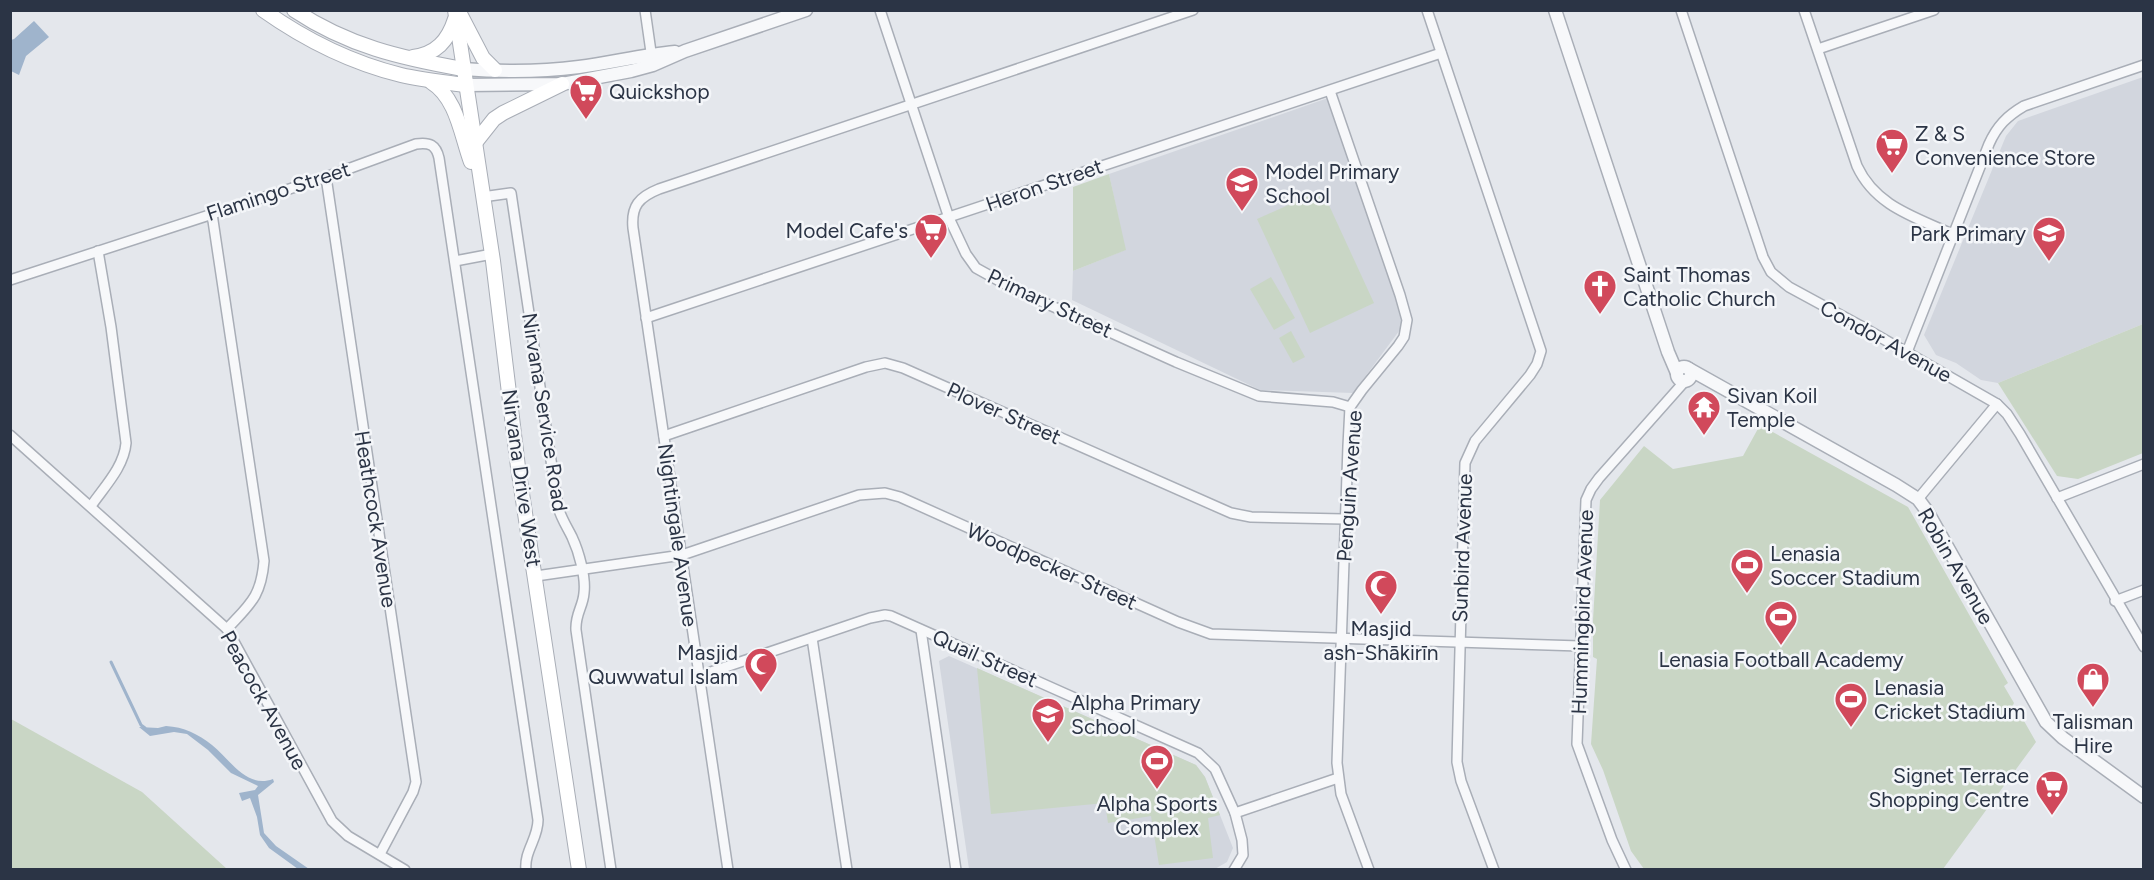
<svg xmlns="http://www.w3.org/2000/svg" width="2154" height="880" viewBox="0 0 2154 880" font-family="Figtree,sans-serif">
	<rect width="100%" height="100%" fill="#e4e7ec"/>
	<g fill="#d2d6de">
		<polygon points="2143,77 2143,324 1998,383 1981,380 1956,363 1936,355 1924,335 2006,136 2018,121"/>
		<polygon points="1328,98 1405,323 1353,393 1260,390 1072,300 1073,271 1125,250 1109,174"/>
		<polygon points="949,656 1196,765 1205,777 1233,848 1227,862 1213,870 969,869 939,661"/>
	</g>
	<g fill="#c9d6c5">
		<polygon points="1109,174 1126,250 1073,271 1073,187"/>
		<polygon points="1322,190 1374,303 1310,333 1257,219"/>
		<polygon points="1271,277 1295,318 1274,330 1250,289"/>
		<polygon points="2143,324 2143,453 2078,479 2057,476 1998,383"/>
		<polygon points="1291,331 1305,357 1293,363 1279,338"/>
		<polygon points="1760,425 1908,507 2008,683 2004,686 2014,703 2012,707 2016,713 2020,714 2036,742 1943,869 1644,869 1631,851 1603,770 1591,744 1597,659 1593,657 1593,620 1600,500 1644,446 1673,469 1743,456"/>
		<polygon points="977,668 1196,765 1205,777 1220,815 1208,818 1213,858 1159,865 1151,816 1108,823 1105,803 991,814"/>
		<polygon points="11,719 142,792 227,869 11,869"/>
	</g>
	<g fill="#9fb4cc">
		<polygon points="34,21 49,37 26,56 19,75 11,71 11,40 14,39"/>
		<path d="M166,726C184,727 198,734 212,745C230,759 246,789 273,779L274,782L258,795L264,833L276,846L309,869H298L269,848L260,835L257,817L250,798L242,801L239,793L255,790L258,786L231,773L208,750L187,734L174,732L150,736L139,727L158,728Z"/>
	</g>
	<g fill="none" stroke-linecap="round" stroke-linejoin="round">
		<polyline stroke="#9fb4cc" stroke-width="3" points="111,662 141,725 145,728"/>
		<defs>
			<g id="minor">
				<polyline points="645,10 652,59"/>
				<polyline points="880,10 949,218 966,254 976,268 1014,289 1176,362 1259,396 1333,402 1350,407"/>
				<polyline points="1427,10 1541,351 1537,364 1530,375 1475,441 1465,463 1457,762 1461,781 1494,870"/>
				<polyline points="1681,10 1763,257 1771,272 1789,287 1859,325 1997,404 2007,414 2020,434 2144,647"/>
				<path d="M1804,10L1857,166C1876,207 1916,217 1954,235"/>
				<polyline points="1818,49 1934,10"/>
				<polyline points="1330,91 1400,295 1407,320 1404,337 1398,346 1362,390 1350,407 1348,446 1337,763 1341,794 1369,870"/>
				<polyline points="326,177 416,782 413,792 380,854"/>
				<path d="M482,197L511,193L558,507C561,518 567,527 572,537C579,552 586,577 584,593C583,607 575,614 576,630L611,870"/>
				<path d="M212,214L264,561C261,597 250,604 227,629"/>
				<polyline points="455,261 492,254"/>
				<path d="M10,280L326,177L416,144C430,142 436,145 439,158L538,820C538,839 524,851 526,870"/>
				<polyline points="646,318 1441,53"/>
				<path d="M1907,352L1989,144C1997,126 2007,116 2024,106L2144,65"/>
				<polyline points="10,435 227,629 332,821 348,836 405,870"/>
				<polyline points="664,436 866,367 885,363 903,368 1231,513 1251,517 1344,519"/>
				<polyline points="2057,498 2144,464"/>
				<polyline points="1918,499 1997,404"/>
				<path d="M91,506C104,487 124,467 126,443L111,327L98,251"/>
				<polyline points="536,576 682,555 859,495 885,493 900,497 1178,622 1211,634 1580,646"/>
				<polyline points="2115,601 2144,590"/>
				<polyline points="921,630 956,870"/>
				<polyline points="812,638 847,870"/>
				<polyline points="699,676 870,618 885,615 891,616 1198,753 1215,769 1235,813 1242,840 1243,855 1234,870"/>
				<polyline points="1235,813 1338,778"/>
				<path d="M728,870L633,228C631,206 639,197 659,189L1193,10"/>
				<polyline points="1626,870 1612,840 1577,744 1586,500 1591,489 1599,478 1685,381"/>
			</g>
			<g id="tertiary">
				<polyline points="1555,10 1668,352 1677,373"/>
				<path d="M463,69C501,72 541,72 579,67C611,63 642,55 675,52"/>
				<polyline points="466,85 562,84 631,71 653,65 685,51 806,10"/>
				<circle cx="1684" cy="374" r="7"/>
				<polyline points="1689,369 1896,485 1918,499 1927,511 2046,722 2063,738 2144,797"/>
			</g>
			<g id="secondary">
				<path d="M263,10C304,39 352,63 401,75C422,80 444,82 466,85"/>
				<path d="M294,10C348,46 401,58 463,69"/>
				<polyline points="455,10 493,261 518,467 579,870"/>
				<polyline points="458,10 483,58 495,70"/>
				<path d="M413,57C436,54 448,41 455,19"/>
				<path d="M431,82C457,98 461,135 471,162"/>
				<polyline points="475,143 494,119 503,113 562,84"/>
			</g>
		</defs>
		<use href="#minor" stroke="#a9aeb7" stroke-width="12"/>
		<use href="#tertiary" stroke="#a9aeb7" stroke-width="15"/>
		<use href="#secondary" stroke="#a9aeb7" stroke-width="16"/>
		<use href="#minor" stroke="#f7f8fa" stroke-width="9"/>
		<use href="#tertiary" stroke="#f7f8fa" stroke-width="12"/>
		<use href="#secondary" stroke="#fff" stroke-width="14"/>
	</g>
	<defs>
		<symbol id="supermarket-pin" viewBox="-11 -11 22 30"><path d="M0 17L-7.5 6A9.5 9.5 0 1 1 7.5 6Z" fill="#d1495b" stroke="#f4f6f9"/><path d="M-6-5.5h2.5l.6 2H6L4.5 2H-2.5L-4.4-4H-6ZM-1.5 3.2a1.3 1.3 0 1 0 .1 0ZM3 3.2a1.3 1.3 0 1 0 .1 0Z" fill="#fff"/></symbol>
		<symbol id="school-pin" viewBox="-11 -11 22 30"><path d="M0 17L-7.5 6A9.5 9.5 0 1 1 7.5 6Z" fill="#d1495b" stroke="#f4f6f9"/><path d="M0-5L7-2L0 1L-7-2ZM-4 1L0 2.5L4 1V4Q0 6-4 4Z" fill="#fff"/></symbol>
		<symbol id="church-pin" viewBox="-11 -11 22 30"><path d="M0 17L-7.5 6A9.5 9.5 0 1 1 7.5 6Z" fill="#d1495b" stroke="#f4f6f9"/><path d="M-1.2-6h2.4v3.5h3.3v2.4h-3.3V6h-2.4V-.1h-3.3v-2.4h3.3Z" fill="#fff"/></symbol>
		<symbol id="temple-pin" viewBox="-11 -11 22 30"><path d="M0 17L-7.5 6A9.5 9.5 0 1 1 7.5 6Z" fill="#d1495b" stroke="#f4f6f9"/><path d="M0-6L5-2H3V0L6.5 2.5H4V6H1.5V3h-3V6H-4V2.5H-6.5L-3 0V-2H-5Z" fill="#fff"/></symbol>
		<symbol id="stadium-pin" viewBox="-11 -11 22 30"><path d="M0 17L-7.5 6A9.5 9.5 0 1 1 7.5 6Z" fill="#d1495b" stroke="#f4f6f9"/><path d="M0-5a6.5 5 0 1 0 0 10a6.5 5 0 1 0 0-10ZM-3.5-1.8h7v3.6h-7Z" fill="#fff"/></symbol>
		<symbol id="mosque-pin" viewBox="-11 -11 22 30"><path d="M0 17L-7.5 6A9.5 9.5 0 1 1 7.5 6Z" fill="#d1495b" stroke="#f4f6f9"/><path d="M3.5-4.9A6 6 0 1 0 3.5 4.9A5 5 0 1 1 3.5-4.9Z" fill="#fff"/></symbol>
		<symbol id="shop-pin" viewBox="-11 -11 22 30"><path d="M0 17L-7.5 6A9.5 9.5 0 1 1 7.5 6Z" fill="#d1495b" stroke="#f4f6f9"/><path d="M-5-2.5h2.3a2.7 3.5 0 0 1 5.4 0H5L5.5 6h-11ZM-1.5-2.5h3a1.5 2.3 0 0 0-3 0Z" fill="#fff"/></symbol>
	</defs>
	<g fill-rule="evenodd">
		<use href="#supermarket-pin" x="567" y="72" width="38" height="52"/>
		<use href="#supermarket-pin" x="1873" y="126" width="38" height="52"/>
		<use href="#school-pin" x="1223" y="164" width="38" height="52"/>
		<use href="#supermarket-pin" x="912" y="211" width="38" height="52"/>
		<use href="#school-pin" x="2030" y="214" width="38" height="52"/>
		<use href="#church-pin" x="1581" y="267" width="38" height="52"/>
		<use href="#temple-pin" x="1685" y="388" width="38" height="52"/>
		<use href="#stadium-pin" x="1728" y="546" width="38" height="52"/>
		<use href="#mosque-pin" x="1362" y="567" width="38" height="52"/>
		<use href="#stadium-pin" x="1762" y="598" width="38" height="52"/>
		<use href="#mosque-pin" x="742" y="645" width="38" height="52"/>
		<use href="#shop-pin" x="2074" y="660" width="38" height="52"/>
		<use href="#stadium-pin" x="1832" y="680" width="38" height="52"/>
		<use href="#school-pin" x="1029" y="695" width="38" height="52"/>
		<use href="#stadium-pin" x="1138" y="742" width="38" height="52"/>
		<use href="#supermarket-pin" x="2033" y="768" width="38" height="52"/>
	</g>
	<g text-anchor="middle" dominant-baseline="central" stroke-width="5" stroke-linejoin="round" paint-order="stroke">
		<g font-size="21" fill="#2b3445" stroke="#f4f6f9" text-anchor="start">
			<text x="609" y="91">Quickshop</text>
			<text x="1915" y="133">Z &amp; S<tspan x="1915" dy="24">Convenience Store</tspan></text>
			<text x="1265" y="171">Model Primary<tspan x="1265" dy="24">School</tspan></text>
			<text x="908" y="230" text-anchor="end">Model Cafe's</text>
			<text x="2026" y="233" text-anchor="end">Park Primary</text>
			<text x="1623" y="274">Saint Thomas<tspan x="1623" dy="24">Catholic Church</tspan></text>
			<text x="1727" y="395">Sivan Koil<tspan x="1727" dy="24">Temple</tspan></text>
			<text x="1770" y="553">Lenasia<tspan x="1770" dy="24">Soccer Stadium</tspan></text>
			<text x="1381" y="628" text-anchor="middle">Masjid<tspan x="1381" dy="24">ash-Shākirīn</tspan></text>
			<text x="738" y="652" text-anchor="end">Masjid<tspan x="738" dy="24">Quwwatul Islam</tspan></text>
			<text x="1781" y="659" text-anchor="middle">Lenasia Football Academy</text>
			<text x="1874" y="687">Lenasia<tspan x="1874" dy="24">Cricket Stadium</tspan></text>
			<text x="1071" y="702">Alpha Primary<tspan x="1071" dy="24">School</tspan></text>
			<text x="2093" y="721" text-anchor="middle">Talisman<tspan x="2093" dy="24">Hire</tspan></text>
			<text x="2029" y="775" text-anchor="end">Signet Terrace<tspan x="2029" dy="24">Shopping Centre</tspan></text>
			<text x="1157" y="803" text-anchor="middle">Alpha Sports<tspan x="1157" dy="24">Complex</tspan></text>
		</g>
		<g font-size="21" fill="#2b3445" stroke="#f4f6f9">
			<text transform="translate(1044 185) rotate(-19)">Heron Street</text>
			<text transform="translate(278 191) rotate(-18)">Flamingo Street</text>
			<text transform="translate(1050 303) rotate(25)">Primary Street</text>
			<text transform="translate(1886 341) rotate(29)">Condor Avenue</text>
			<text transform="translate(545 412) rotate(81)">Nirvana Service Road</text>
			<text transform="translate(1004 413) rotate(24)">Plover Street</text>
			<text transform="translate(522 478) rotate(82)">Nirvana Drive West</text>
			<text transform="translate(1349 486) rotate(-86)">Penguin Avenue</text>
			<text transform="translate(376 519) rotate(81)">Heathcock Avenue</text>
			<text transform="translate(678 535) rotate(82)">Nightingale Avenue</text>
			<text transform="translate(1462 548) rotate(-88)">Sunbird Avenue</text>
			<text transform="translate(1052 566) rotate(24)">Woodpecker Street</text>
			<text transform="translate(1956 566) rotate(60)">Robin Avenue</text>
			<text transform="translate(1582 612) rotate(-88)">Hummingbird Avenue</text>
			<text transform="translate(985 658) rotate(24)">Quail Street</text>
			<text transform="translate(264 700) rotate(61)">Peacock Avenue</text>
		</g>
	</g>
	<rect width="2154" height="880" fill="none" stroke="#2b3445" stroke-width="24"/>
</svg>
